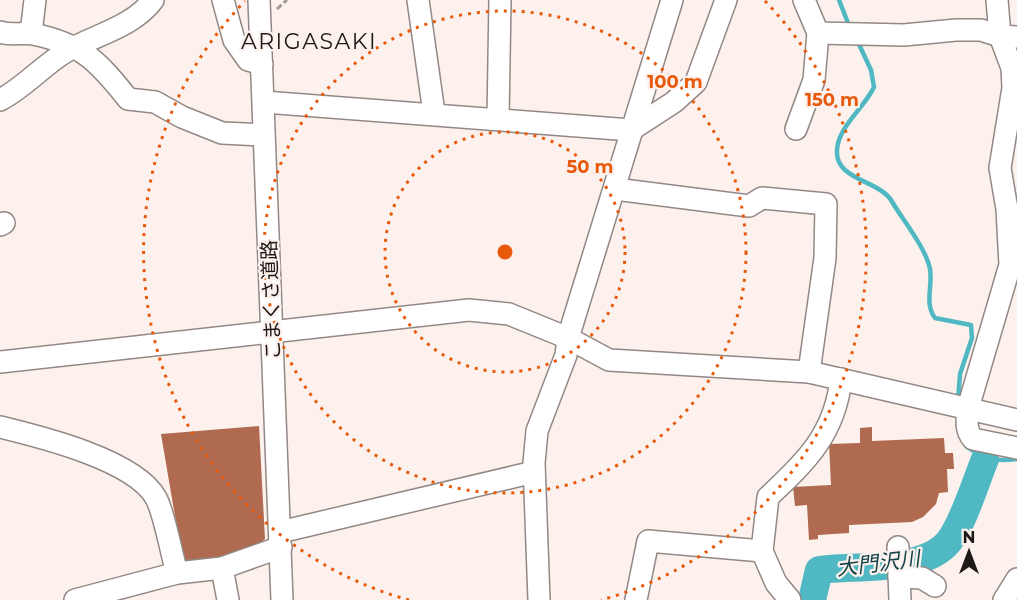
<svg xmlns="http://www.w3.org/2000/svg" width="1017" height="600" viewBox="0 0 1017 600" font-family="Montserrat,'Noto Sans JP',sans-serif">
	<rect width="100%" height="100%" fill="#fcf1ed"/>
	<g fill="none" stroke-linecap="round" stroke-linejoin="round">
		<g stroke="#50b8c3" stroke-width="4.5">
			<polyline points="839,0 850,28"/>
			<path d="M857,40L871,70L874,87C865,107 838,127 837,150C835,180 878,180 891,200C902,219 926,248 930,269C933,286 924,303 935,318L971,325L972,338L960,374L958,401"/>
			<path d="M967,447C985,459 995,462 1017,459"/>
		</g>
		<path stroke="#50b8c3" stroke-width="28" d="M812,600L819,570C856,565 926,573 950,540C964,521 976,481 985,459"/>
	</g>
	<g fill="#af6a50">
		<polygon points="259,426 265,539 246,554 184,569 161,434"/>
		<polygon points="872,427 872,441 944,438 945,453 953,453 954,469 947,469 948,492 939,493 936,504 923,517 912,522 849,525 849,533 818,535 818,539 809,540 807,505 795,506 793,487 831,485 829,444 860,443 860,428"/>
	</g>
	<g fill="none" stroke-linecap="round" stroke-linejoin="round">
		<defs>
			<g id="minor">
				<polyline points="223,0 234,40 248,60 262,64"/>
				<polyline points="259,0 282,600"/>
				<polyline points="418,0 434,113"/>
				<polyline points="804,0 818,33 904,35 956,30 981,30 1000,36 1017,37"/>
				<path d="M997,0L1000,36L1012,68L1013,88L1000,168L1007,209L1010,265L968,408C967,419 965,430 973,439L1017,448"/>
				<path d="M0,32C12,36 22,32 33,34C82,44 98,61 128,99L155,102L182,117L222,133L264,135"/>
				<polyline points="31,33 35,0"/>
				<path d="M0,100C25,87 43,65 67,51C95,35 133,27 153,0"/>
				<polyline points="264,102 631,130 674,102 696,82 726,0"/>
				<polyline points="498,118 500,0"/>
				<polyline points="796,129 814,80 818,33"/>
				<polyline points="615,189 749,206 762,198 826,204 825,258 809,372"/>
				<polyline points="0,225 4,223"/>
				<polyline points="0,362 469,310 509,314 568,338 609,360 809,372 1017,420"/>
				<path d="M0,427C41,437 135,460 156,498C165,515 171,553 177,573"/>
				<polyline points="280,532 534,472"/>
				<polyline points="898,547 900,600"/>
				<polyline points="222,568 228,600"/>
				<polyline points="899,577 922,578 935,586"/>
				<polyline points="75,600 177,573 222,568 281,547"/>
				<polyline points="539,600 534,463 537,431 566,355 568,338 672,0"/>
				<polyline points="636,600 648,541 762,551"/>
				<path d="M790,600L776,583L762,551L768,497C807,461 835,433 841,379"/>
				<polyline points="1004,600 1017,579"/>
			</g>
		</defs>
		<use href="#minor" stroke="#928885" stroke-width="24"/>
		<polyline stroke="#a29a97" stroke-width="3" stroke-dasharray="6 3" stroke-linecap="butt" points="277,9 287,0"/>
		<use href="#minor" stroke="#fff" stroke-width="21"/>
	</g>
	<g fill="none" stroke="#e8590c" stroke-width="3" stroke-dasharray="3 6">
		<circle cx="505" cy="252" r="120"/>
		<circle cx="505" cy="252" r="241"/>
		<path d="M409 600A361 361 0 0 1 245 1M765 1A361 361 0 0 1 601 600"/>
	</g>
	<g text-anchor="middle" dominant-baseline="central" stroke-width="4.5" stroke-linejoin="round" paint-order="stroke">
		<g font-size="20" fill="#1d1917" stroke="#fcf1ed">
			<text transform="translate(271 300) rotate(-92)">こまくさ道路</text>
		</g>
		<g font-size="21" font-style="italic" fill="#134348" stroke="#fcf1ed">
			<text transform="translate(878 563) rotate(-7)">大門沢川</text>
		</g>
		<g font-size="22" letter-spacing="1.5" fill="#1d1917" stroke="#fcf1ed">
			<text x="309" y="41">ARIGASAKI</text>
		</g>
	</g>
	<circle cx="505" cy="252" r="9" fill="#e8590c" stroke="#fcf1ed" stroke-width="3"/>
	<g font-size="18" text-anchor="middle" font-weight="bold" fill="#e8590c" stroke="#fcf1ed" stroke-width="4.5" stroke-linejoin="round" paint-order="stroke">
		<text x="675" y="88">100 m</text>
		<text x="832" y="106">150 m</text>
		<text x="590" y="173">50 m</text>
	</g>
	<g transform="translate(969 552)" stroke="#fcf1ed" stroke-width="4.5" paint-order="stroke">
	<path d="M0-4.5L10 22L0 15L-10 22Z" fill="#1d1917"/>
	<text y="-9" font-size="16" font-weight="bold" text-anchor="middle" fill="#1d1917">N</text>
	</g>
</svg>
